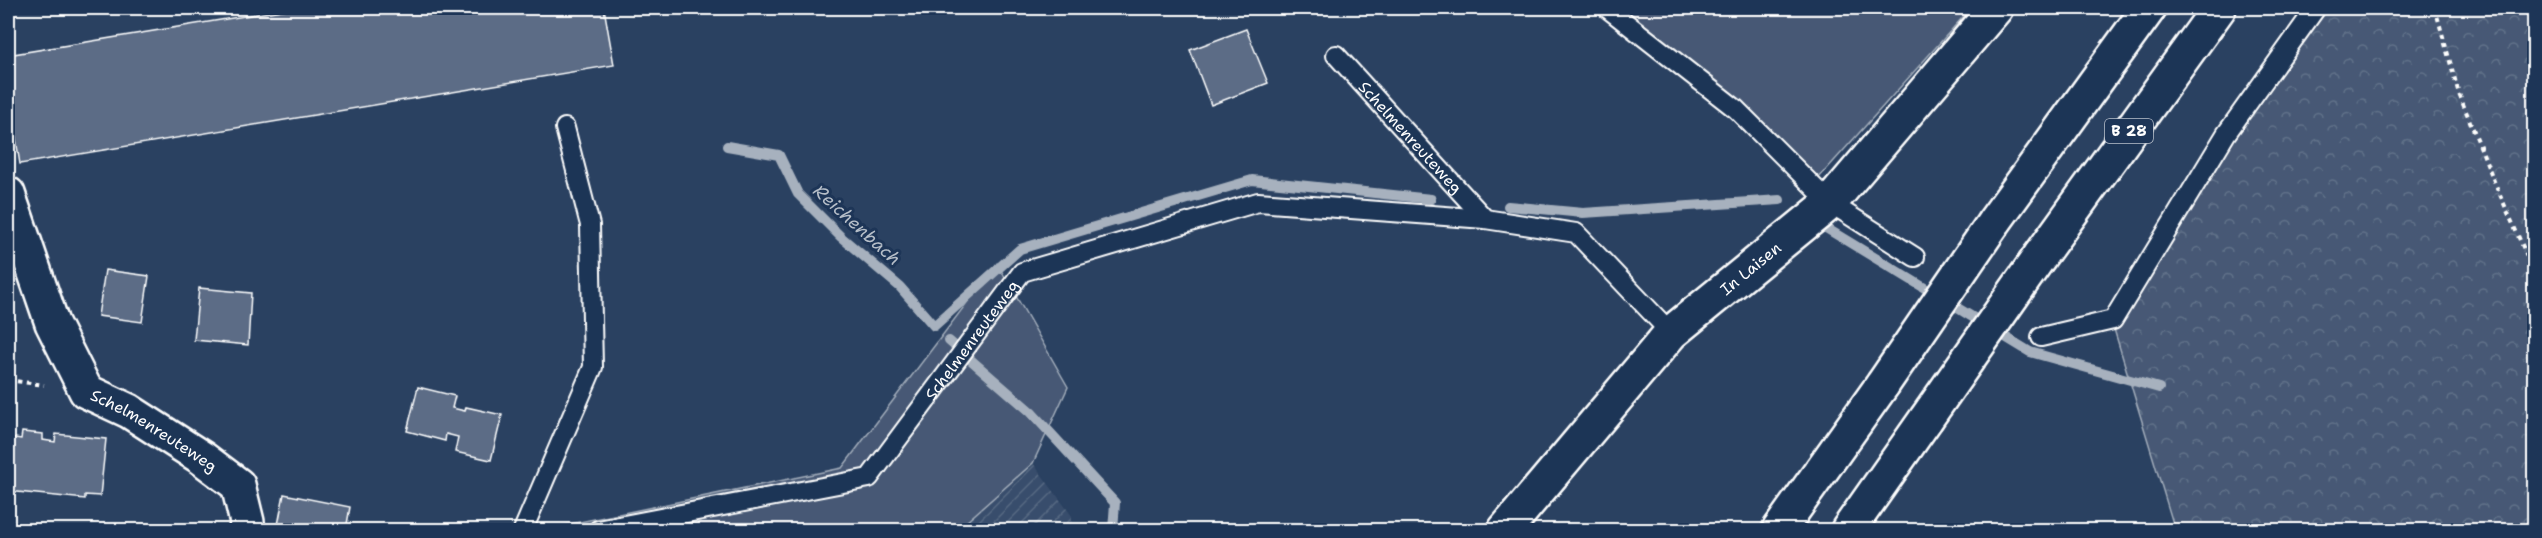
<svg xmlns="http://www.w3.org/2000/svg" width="2542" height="538" viewBox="0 0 2542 538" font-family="'Shantell Sans',sans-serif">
	<defs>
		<pattern id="industrial-furrows" width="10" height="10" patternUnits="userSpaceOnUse" patternTransform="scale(1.5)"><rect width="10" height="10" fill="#394e6c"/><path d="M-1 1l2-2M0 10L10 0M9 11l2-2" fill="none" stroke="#576982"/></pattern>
		<pattern id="forest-crowns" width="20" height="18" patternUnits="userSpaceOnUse" patternTransform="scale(1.5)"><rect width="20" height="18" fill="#465975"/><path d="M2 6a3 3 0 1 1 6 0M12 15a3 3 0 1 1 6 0" fill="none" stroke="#62728a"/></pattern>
	</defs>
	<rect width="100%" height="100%" fill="#2a4161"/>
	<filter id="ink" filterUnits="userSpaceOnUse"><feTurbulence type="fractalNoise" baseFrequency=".0167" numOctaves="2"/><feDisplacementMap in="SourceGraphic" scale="12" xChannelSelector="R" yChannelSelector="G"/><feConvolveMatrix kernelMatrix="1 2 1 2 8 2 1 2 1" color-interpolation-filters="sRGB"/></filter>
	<g filter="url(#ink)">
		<polygon fill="url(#industrial-furrows)" points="1033,463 1072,516 1072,530 957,530"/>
		<g fill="#465975" stroke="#a2acba" stroke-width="1.5">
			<polygon points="1613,8 1971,8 1808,190 1742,108"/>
			<polygon points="997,263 1068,387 1033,463 957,530 541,530 842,468"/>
		</g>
		<polygon fill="url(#forest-crowns)" stroke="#a2acba" stroke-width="1.5" points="2328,8 2534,8 2534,530 2175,530 2114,329 2230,145"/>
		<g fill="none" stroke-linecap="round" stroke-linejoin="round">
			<g stroke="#a7b1be" stroke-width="10">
				<polyline points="727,146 779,155 798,194 841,237 900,287 934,326 1020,249 1252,180 1431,199"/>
				<polyline points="1508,206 1583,213 1780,200"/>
				<polyline points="1821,225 2030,352 2159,388"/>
				<polyline points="949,341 1031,412 1115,503 1113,530"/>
			</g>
		</g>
		<g fill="#5b6c86" stroke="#fff" stroke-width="1.5">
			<polygon points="294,8 604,8 614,65 20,164 8,90 8,55"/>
			<polygon points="1246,29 1268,83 1211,105 1190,50"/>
			<polygon points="105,270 149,276 142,322 98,316"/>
			<polygon points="199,288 251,293 248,345 194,340"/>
			<polygon points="418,387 455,396 452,408 465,411 466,407 502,415 491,460 455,452 458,437 446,434 445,441 407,431"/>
			<polygon points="22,432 43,434 43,440 55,442 56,434 106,439 100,496 85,495 85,499 8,491 8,433 9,437 21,439"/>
			<polygon points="284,494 350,507 346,530 277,530"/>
		</g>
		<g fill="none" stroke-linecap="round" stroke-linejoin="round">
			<defs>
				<g id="lane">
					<polyline points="1607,8 1736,109 1830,203 1915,257"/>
					<path id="s1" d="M1336,55L1485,219"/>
					<polyline points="2041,337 2113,320 2226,134 2316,8"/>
					<polyline points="523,530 593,367 590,225 565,128"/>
					<path id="s2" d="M598,530L869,478L1022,272L1258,202L1485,219L1576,233L1671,333"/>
				</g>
				<g id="street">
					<path id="s3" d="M8,194L52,323L86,391L129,411L202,458L238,485L247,522L246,530"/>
					<path id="s4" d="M1505,530L1671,333L1830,203L1996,8"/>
				</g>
				<g id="highway">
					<polyline points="1994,222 2149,8"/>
					<polyline points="2040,256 2219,8"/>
					<polyline points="1779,530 1883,384"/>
					<polyline points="1848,530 1926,419"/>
				</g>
			</defs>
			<use href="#lane" stroke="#fff" stroke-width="22"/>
			<use href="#street" stroke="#fff" stroke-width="38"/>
			<use href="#highway" stroke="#fff" stroke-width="38"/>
			<g stroke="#fff" stroke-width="4" stroke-dasharray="4.5 4.5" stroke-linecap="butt">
				<polyline points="2435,8 2459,94 2494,181 2534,272"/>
				<polyline points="8,380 44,385"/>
			</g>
			<use href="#lane" stroke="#1d3557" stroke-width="18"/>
			<use href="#street" stroke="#1d3557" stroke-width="33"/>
			<use href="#highway" stroke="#1d3557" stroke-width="33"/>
			<defs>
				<g id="highway-bridge">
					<polyline points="1883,384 1994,222"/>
					<polyline points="1926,419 2040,256"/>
				</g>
			</defs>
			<use href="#highway-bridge" stroke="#fff" stroke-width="38" stroke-linecap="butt"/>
			<use href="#highway-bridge" stroke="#1d3557" stroke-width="33"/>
		</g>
	</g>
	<g text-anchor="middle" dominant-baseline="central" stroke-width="6" stroke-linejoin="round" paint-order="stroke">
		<rect fill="#1d3557" stroke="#bbc2cd" stroke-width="1.5" x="2105" y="119" width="48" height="24" rx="4.5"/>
		<g font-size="15" font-weight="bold" fill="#fff">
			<text x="2129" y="131">B 28</text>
		</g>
		<g font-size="16" fill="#fff" stroke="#1d3557">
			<text stroke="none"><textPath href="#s1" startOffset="111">Schelmenreuteweg</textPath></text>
			<text stroke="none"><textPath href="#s4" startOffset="360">In Laisen</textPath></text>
			<text stroke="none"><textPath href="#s2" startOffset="448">Schelmenreuteweg</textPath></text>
			<text stroke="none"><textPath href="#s3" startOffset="291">Schelmenreuteweg</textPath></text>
		</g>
		<g font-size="18" font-style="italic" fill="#b6bec8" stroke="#1d3557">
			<text transform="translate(857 225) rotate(42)">Reichenbach</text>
		</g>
	</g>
	<rect width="2542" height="538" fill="none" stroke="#1d3557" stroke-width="30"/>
	<rect x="15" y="15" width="2512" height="508" fill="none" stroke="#fff" stroke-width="2" filter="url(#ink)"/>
</svg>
